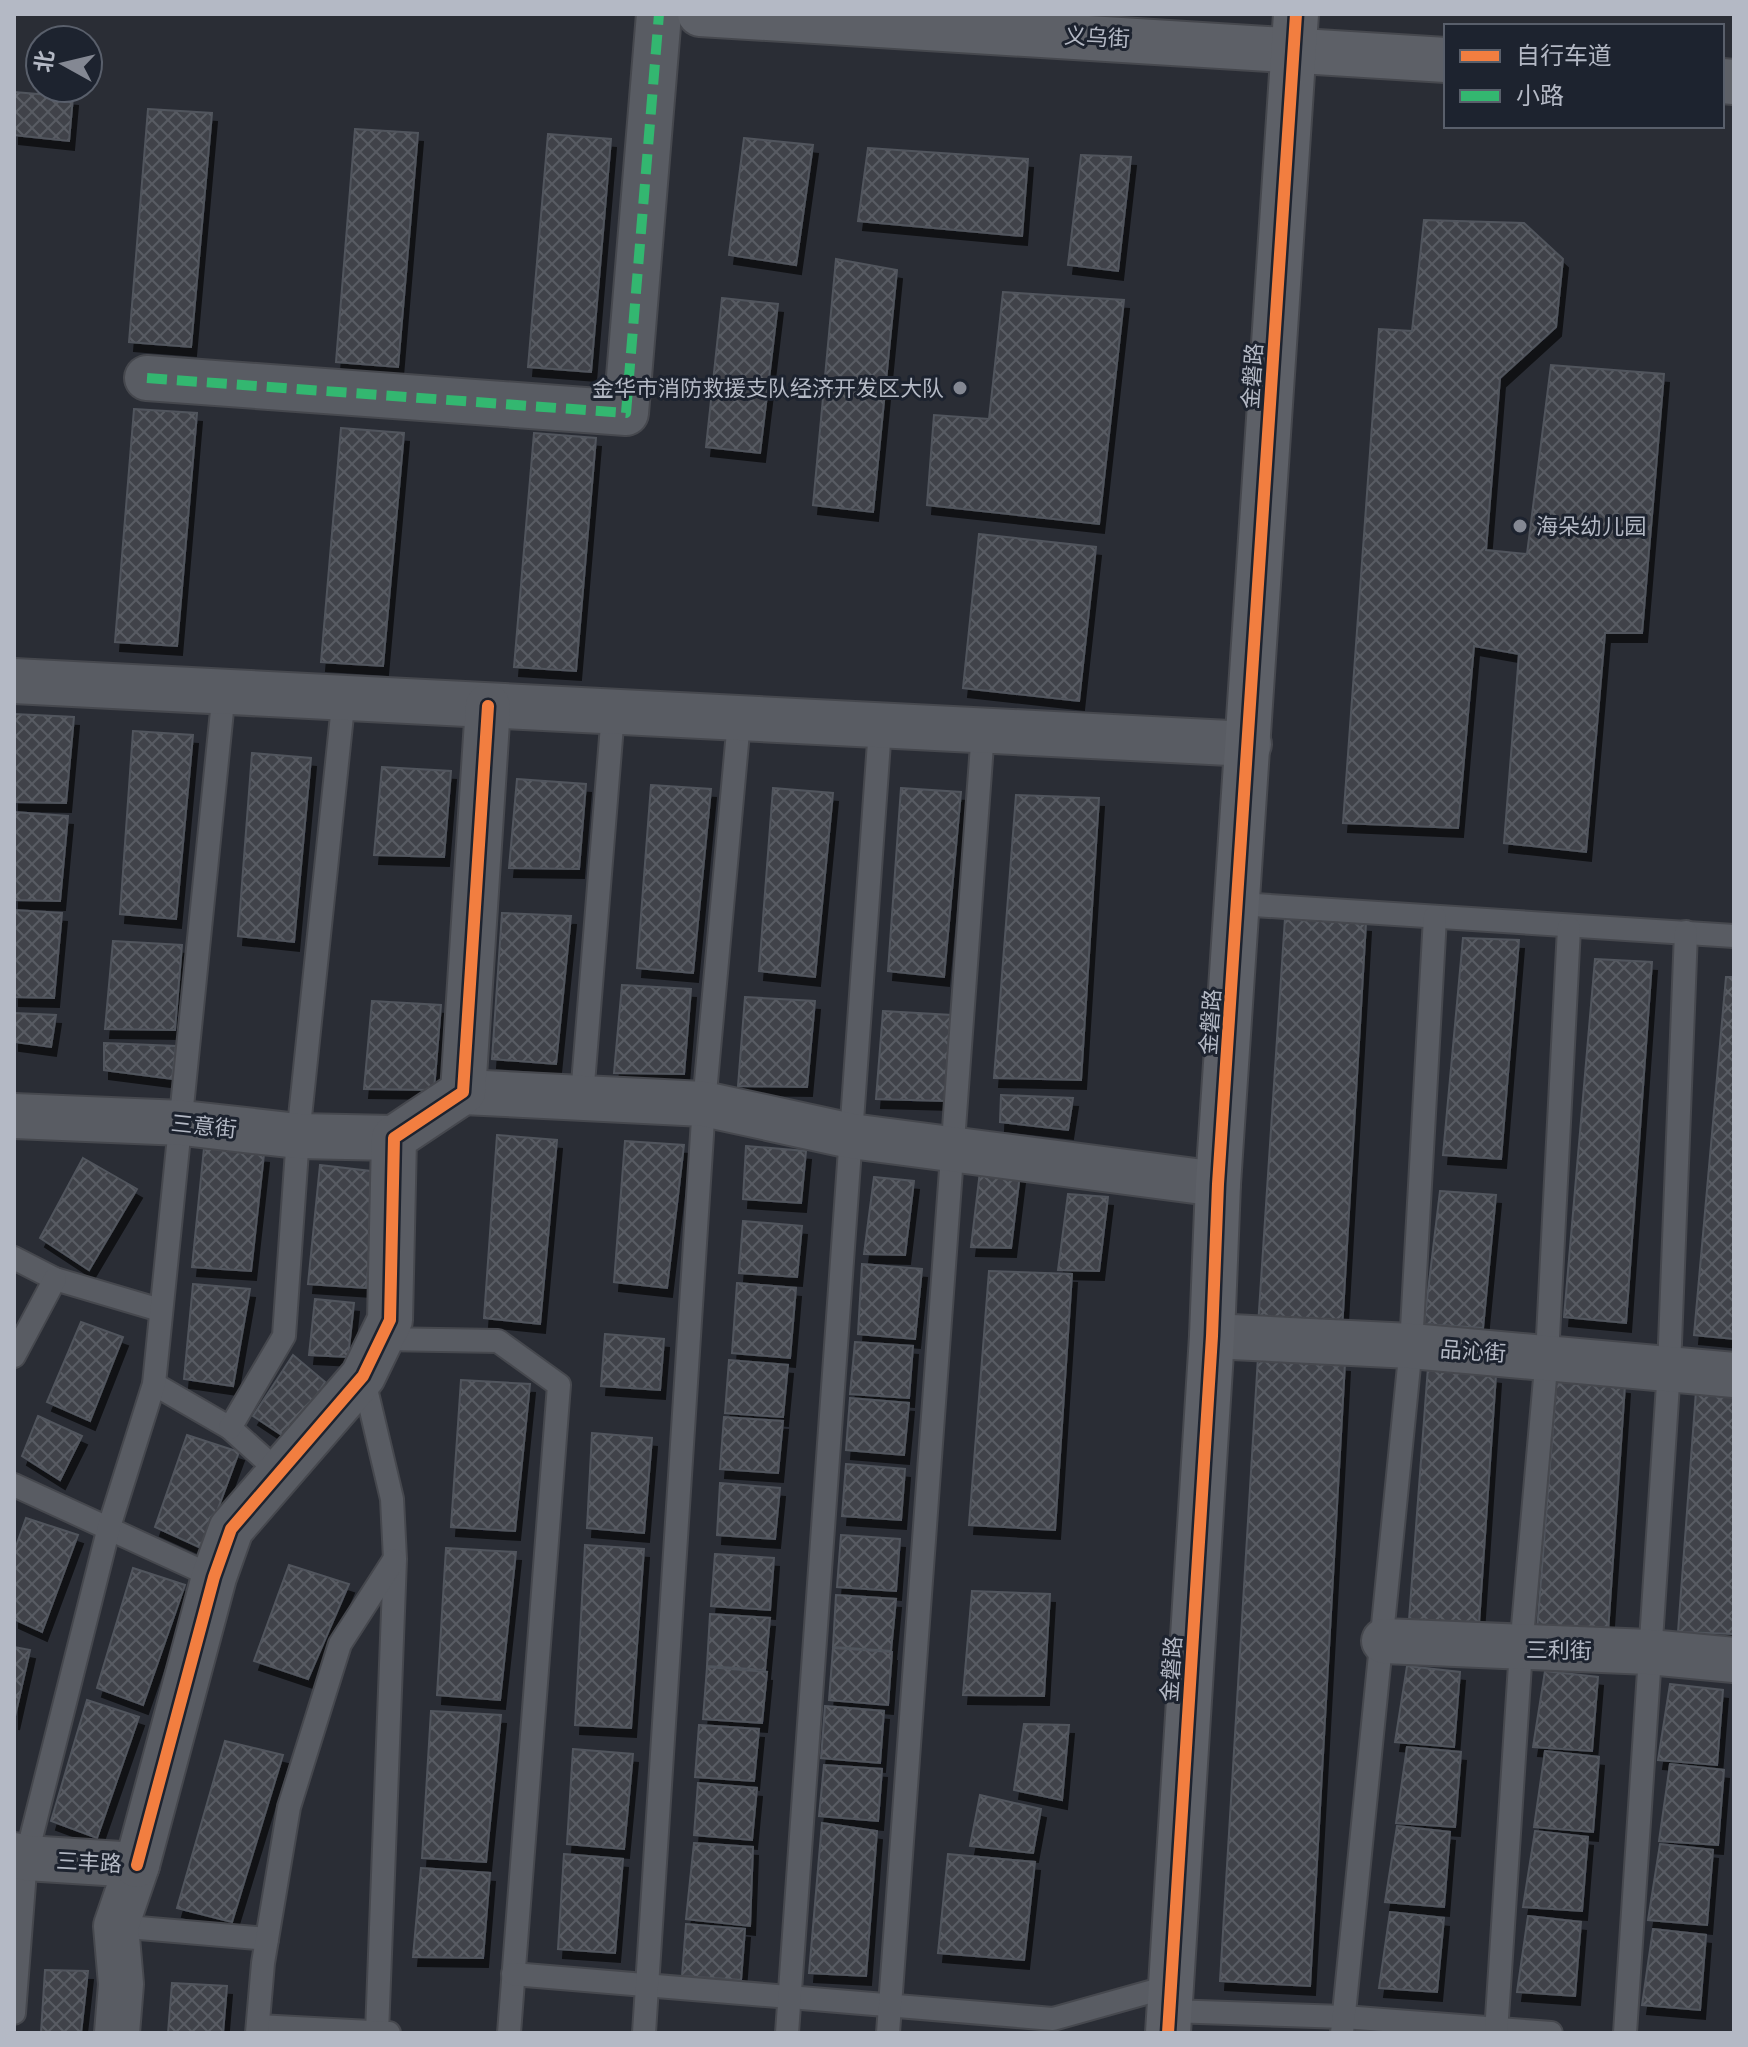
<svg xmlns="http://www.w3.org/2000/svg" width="1748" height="2047" viewBox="0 0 1748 2047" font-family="'Public Sans','Noto Sans SC',sans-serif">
	<defs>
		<pattern id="building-cross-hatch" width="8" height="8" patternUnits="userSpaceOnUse" patternTransform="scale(2)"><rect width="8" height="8" fill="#40434a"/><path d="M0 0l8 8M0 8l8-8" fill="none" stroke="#595c63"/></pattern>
		<filter id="shadow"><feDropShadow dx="5" dy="9" stdDeviation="0" flood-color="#0009"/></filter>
	</defs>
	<rect width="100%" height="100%" fill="#2a2d35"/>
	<g fill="url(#building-cross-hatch)" stroke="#51555d" stroke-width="2" filter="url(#shadow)">
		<polygon points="14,92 73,97 69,141 14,135"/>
		<polygon points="148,109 212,113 191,347 129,342"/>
		<polygon points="355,129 418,133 398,367 336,362"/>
		<polygon points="548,134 611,139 591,372 528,367"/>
		<polygon points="744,138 813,145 796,265 729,255"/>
		<polygon points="868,148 1028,159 1022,236 858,221"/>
		<polygon points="1081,155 1131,157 1118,271 1068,265"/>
		<polygon points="1424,220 1524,223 1563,259 1556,327 1500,378 1486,550 1527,554 1551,365 1664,374 1642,633 1605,633 1586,852 1504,843 1519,654 1474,646 1458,828 1343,823 1379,329 1412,331"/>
		<polygon points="836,259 897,270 873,512 813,505"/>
		<polygon points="1003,292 1124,300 1099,524 927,505 934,415 989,419"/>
		<polygon points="722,298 778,304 760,453 706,447"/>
		<polygon points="134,409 197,413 177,646 115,642"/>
		<polygon points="341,428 404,433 383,666 321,662"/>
		<polygon points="534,433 596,438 576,671 514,667"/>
		<polygon points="979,534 1096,547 1079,701 963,688"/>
		<polygon points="14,714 74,717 66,803 14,802"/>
		<polygon points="133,731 193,735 176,919 120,914"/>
		<polygon points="252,753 311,758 294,942 238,936"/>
		<polygon points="382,767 451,771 444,857 374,855"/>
		<polygon points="517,779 586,784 579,869 509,868"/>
		<polygon points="651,785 711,789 693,973 637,968"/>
		<polygon points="773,788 833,793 815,977 759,971"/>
		<polygon points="901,788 961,792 944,977 888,971"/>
		<polygon points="1016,795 1099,798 1081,1080 994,1078"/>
		<polygon points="14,812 68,816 60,901 14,900"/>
		<polygon points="14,910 62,913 54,998 14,997"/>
		<polygon points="502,913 571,916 556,1064 492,1059"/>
		<polygon points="1285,918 1366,923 1342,1330 1258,1326"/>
		<polygon points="1463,938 1519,940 1501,1159 1443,1155"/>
		<polygon points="113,941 182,945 175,1030 105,1029"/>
		<polygon points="1595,959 1652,962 1626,1323 1564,1317"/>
		<polygon points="1726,977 1734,977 1734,1339 1694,1335"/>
		<polygon points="622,985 691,989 684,1074 614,1073"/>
		<polygon points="745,997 815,1001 807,1087 738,1086"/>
		<polygon points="372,1001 441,1005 434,1090 364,1089"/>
		<polygon points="883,1011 952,1015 945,1101 876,1099"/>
		<polygon points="14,1013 56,1015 51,1047 14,1042"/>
		<polygon points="104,1043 176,1046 172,1079 104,1070"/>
		<polygon points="1001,1095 1073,1098 1068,1130 1000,1122"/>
		<polygon points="497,1135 557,1140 540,1324 484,1318"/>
		<polygon points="625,1141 684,1145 667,1288 614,1282"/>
		<polygon points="746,1146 806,1151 801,1203 743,1199"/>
		<polygon points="204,1148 264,1154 251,1271 192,1267"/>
		<polygon points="83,1158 137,1189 89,1270 40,1238"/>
		<polygon points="320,1165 379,1172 366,1288 308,1284"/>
		<polygon points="980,1171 1020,1174 1011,1248 971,1247"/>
		<polygon points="874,1177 914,1181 905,1255 864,1254"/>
		<polygon points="1440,1191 1496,1195 1483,1328 1424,1324"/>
		<polygon points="1068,1194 1108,1197 1099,1271 1058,1270"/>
		<polygon points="743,1221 802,1226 797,1277 739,1273"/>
		<polygon points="862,1264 922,1269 915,1339 858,1334"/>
		<polygon points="989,1271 1072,1274 1055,1530 969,1525"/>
		<polygon points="737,1283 796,1288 790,1358 732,1353"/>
		<polygon points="193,1284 250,1289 233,1386 184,1379"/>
		<polygon points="315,1299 354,1303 348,1357 309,1355"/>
		<polygon points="81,1322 123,1337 90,1421 47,1402"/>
		<polygon points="605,1334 664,1339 660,1390 601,1386"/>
		<polygon points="855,1342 913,1346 909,1398 850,1394"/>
		<polygon points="293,1355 325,1382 288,1439 253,1416"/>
		<polygon points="1258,1357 1345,1363 1310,1986 1220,1981"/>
		<polygon points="729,1360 788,1365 783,1417 725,1413"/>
		<polygon points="1428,1367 1496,1375 1479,1623 1409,1620"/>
		<polygon points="1557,1376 1625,1385 1608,1632 1537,1630"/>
		<polygon points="1697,1378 1734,1383 1734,1634 1678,1632"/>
		<polygon points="461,1380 530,1384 515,1531 451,1527"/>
		<polygon points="850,1398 909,1403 904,1455 846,1450"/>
		<polygon points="38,1416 82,1436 60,1480 22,1456"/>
		<polygon points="724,1417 783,1421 778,1473 720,1469"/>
		<polygon points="592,1433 652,1438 644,1533 587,1528"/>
		<polygon points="187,1435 239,1452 203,1549 155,1527"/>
		<polygon points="846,1464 905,1469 901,1520 842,1516"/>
		<polygon points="720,1483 780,1488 775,1539 717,1535"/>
		<polygon points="26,1518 78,1535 42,1632 14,1619 14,1552"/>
		<polygon points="841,1535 900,1539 896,1591 837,1587"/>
		<polygon points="585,1545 644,1549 631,1728 575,1725"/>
		<polygon points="446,1548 516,1552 500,1700 437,1695"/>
		<polygon points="715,1554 774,1558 770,1610 711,1606"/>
		<polygon points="289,1565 349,1584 308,1679 254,1661"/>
		<polygon points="133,1568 185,1585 143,1705 97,1688"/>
		<polygon points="972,1591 1050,1594 1044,1696 963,1695"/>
		<polygon points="836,1595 896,1599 891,1651 833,1647"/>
		<polygon points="710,1614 770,1618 765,1670 707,1666"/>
		<polygon points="14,1647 30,1650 14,1721"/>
		<polygon points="833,1648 892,1652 888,1705 829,1700"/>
		<polygon points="1407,1666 1460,1672 1454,1747 1395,1742"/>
		<polygon points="707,1667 767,1672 762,1723 703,1719"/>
		<polygon points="1545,1671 1598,1677 1592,1751 1533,1747"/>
		<polygon points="1670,1684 1723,1690 1717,1765 1658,1760"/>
		<polygon points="87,1700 139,1717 97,1838 51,1821"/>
		<polygon points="825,1706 884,1711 880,1763 821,1758"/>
		<polygon points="431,1711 501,1715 486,1862 422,1858"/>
		<polygon points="1024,1724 1069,1725 1062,1800 1014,1790"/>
		<polygon points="699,1725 759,1729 754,1781 695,1777"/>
		<polygon points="225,1741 283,1755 232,1922 177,1908"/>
		<polygon points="1407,1747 1461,1752 1455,1827 1396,1823"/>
		<polygon points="573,1749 633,1754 624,1849 567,1844"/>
		<polygon points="1545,1751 1599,1757 1593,1832 1534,1827"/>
		<polygon points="1670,1764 1724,1770 1718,1845 1659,1841"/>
		<polygon points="824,1765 882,1769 878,1821 819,1816"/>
		<polygon points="698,1783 757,1788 752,1840 694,1835"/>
		<polygon points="980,1795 1041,1809 1033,1853 970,1846"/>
		<polygon points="822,1823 877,1831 866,1976 809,1973"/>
		<polygon points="1397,1826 1450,1832 1444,1907 1385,1902"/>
		<polygon points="1535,1831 1588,1837 1582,1911 1523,1907"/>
		<polygon points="694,1843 753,1847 750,1926 686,1919"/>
		<polygon points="1660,1844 1713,1850 1707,1925 1648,1920"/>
		<polygon points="564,1854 623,1859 615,1953 558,1949"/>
		<polygon points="948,1854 1035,1862 1024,1960 938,1953"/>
		<polygon points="421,1868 490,1873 483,1958 413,1957"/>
		<polygon points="1390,1912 1444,1918 1437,1992 1379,1988"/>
		<polygon points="1528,1916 1581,1922 1575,1996 1517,1992"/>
		<polygon points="686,1924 745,1929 741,1980 682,1976"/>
		<polygon points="1653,1929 1706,1935 1700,2010 1642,2005"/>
		<polygon points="45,1970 88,1971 81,2033 41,2033"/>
		<polygon points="172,1983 227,1986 223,2033 168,2033"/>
	</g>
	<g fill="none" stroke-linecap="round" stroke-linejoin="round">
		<defs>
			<g id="lane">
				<polyline points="1239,904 1734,936"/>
				<polyline points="582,1096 613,713"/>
				<polyline points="14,1258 55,1279 160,1310"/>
				<polyline points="382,1339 498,1341 559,1385 509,2033"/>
				<polyline points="14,1356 55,1279"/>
				<polyline points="363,1376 392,1499 395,1559 377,2033"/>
				<polyline points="154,1384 230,1428 280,1473"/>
				<polyline points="230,1428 284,1336 298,1136 344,696"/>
				<polyline points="14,1485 214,1577"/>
				<polyline points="116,1926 267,1939"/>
				<polyline points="513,1974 1053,2019 1171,1986"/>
				<polyline points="1170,2011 1344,2017 1551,2033"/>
				<polyline points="14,2013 26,1858 109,1527 154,1384 224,691"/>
				<polyline points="258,2026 389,2033"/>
				<polyline points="257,2033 263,1963 289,1807 340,1644 394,1560"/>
				<polyline points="644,2033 704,1104 739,721"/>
				<polyline points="787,2033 880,728"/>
				<polyline points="888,2033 983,731"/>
				<polyline points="1342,2033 1411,1346 1435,917"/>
				<polyline points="1496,2033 1521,1649 1547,1356 1569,928"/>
				<polyline points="1625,2033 1669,1369 1686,932"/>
			</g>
			<g id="street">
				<polyline points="147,378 626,413 659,14"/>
				<polyline points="14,681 1249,744"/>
				<polyline points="463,1092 704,1104 851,1136 1218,1184"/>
				<polyline points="14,1116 183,1123 298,1136 394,1138"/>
				<polyline points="1212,1336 1411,1346 1734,1375"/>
				<polyline points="1384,1641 1649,1652 1734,1660"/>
				<polyline points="14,1855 26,1858 137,1865 116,1926 121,1984 117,2033"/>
				<polyline points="137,1865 214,1577 231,1529 363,1376 390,1320 394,1138 463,1092 488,706"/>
			</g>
			<g id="secondary">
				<polyline points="700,14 1446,60"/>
				<polyline points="1722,81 1734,82"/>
				<polyline points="1168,2033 1212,1336 1218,1184 1296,14"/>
			</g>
		</defs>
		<use href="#lane" stroke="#46484e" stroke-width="26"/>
		<use href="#street" stroke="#46484e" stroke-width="48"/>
		<use href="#secondary" stroke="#46484e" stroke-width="48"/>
		<use href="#lane" stroke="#595c63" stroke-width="22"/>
		<use href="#street" stroke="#595c63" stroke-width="44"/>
		<use href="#secondary" stroke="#5d6067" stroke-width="44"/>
		<polyline stroke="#33b770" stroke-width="10" stroke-dasharray="20 10" stroke-linecap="butt" points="147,378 626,413 659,14"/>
		<defs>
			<g id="cycleway">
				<polyline points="137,1865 214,1577 231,1529 363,1376 390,1320 394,1138 463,1092 488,706"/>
				<polyline points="1168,2033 1212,1336 1218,1184 1296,14"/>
			</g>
		</defs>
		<use href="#cycleway" stroke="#1d232f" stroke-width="17"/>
		<use href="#cycleway" stroke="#f27e40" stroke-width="12"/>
	</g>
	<g fill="#848893" stroke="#1d232f" stroke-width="3">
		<circle cx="960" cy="388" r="8"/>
		<circle cx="1520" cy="526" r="8"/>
	</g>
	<g text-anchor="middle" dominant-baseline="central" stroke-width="6" stroke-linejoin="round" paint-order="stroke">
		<g font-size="22" fill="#b4b9c5" stroke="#1d232f">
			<text transform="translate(1097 37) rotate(3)">义乌街</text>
			<text transform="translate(1252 376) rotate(-86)">金磐路</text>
			<text transform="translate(1210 1022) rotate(-86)">金磐路</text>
			<text transform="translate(204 1126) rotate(6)">三意街</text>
			<text transform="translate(1473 1351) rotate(4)">品沁街</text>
			<text transform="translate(1559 1650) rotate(1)">三利街</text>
			<text transform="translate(1171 1669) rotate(-86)">金磐路</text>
			<text transform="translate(89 1862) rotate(3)">三丰路</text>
		</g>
		<g font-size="22" fill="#b4b9c5" stroke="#1d232f" text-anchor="end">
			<text x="944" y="388">金华市消防救援支队经济开发区大队</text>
			<text x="1536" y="526" text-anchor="start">海朵幼儿园</text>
		</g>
	</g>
	<rect width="1748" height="2047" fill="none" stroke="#b4b9c5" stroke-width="32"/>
	<rect x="1444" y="24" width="280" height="104" fill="#1d232f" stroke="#595f6b" stroke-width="2"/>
	<rect x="1460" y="50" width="40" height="12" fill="#f27e40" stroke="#595f6b" stroke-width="2"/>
	<text x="1516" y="64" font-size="24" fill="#b4b9c5">自行车道</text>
	<rect x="1460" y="90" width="40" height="12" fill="#33b770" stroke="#595f6b" stroke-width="2"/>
	<text x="1516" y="104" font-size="24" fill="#b4b9c5">小路</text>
	<g transform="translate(64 64) rotate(278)"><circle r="38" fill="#1d232f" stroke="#595f6b" stroke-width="2"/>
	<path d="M0-6L14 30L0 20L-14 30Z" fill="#848893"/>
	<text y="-12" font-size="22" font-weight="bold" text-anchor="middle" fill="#b4b9c5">北</text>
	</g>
</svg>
